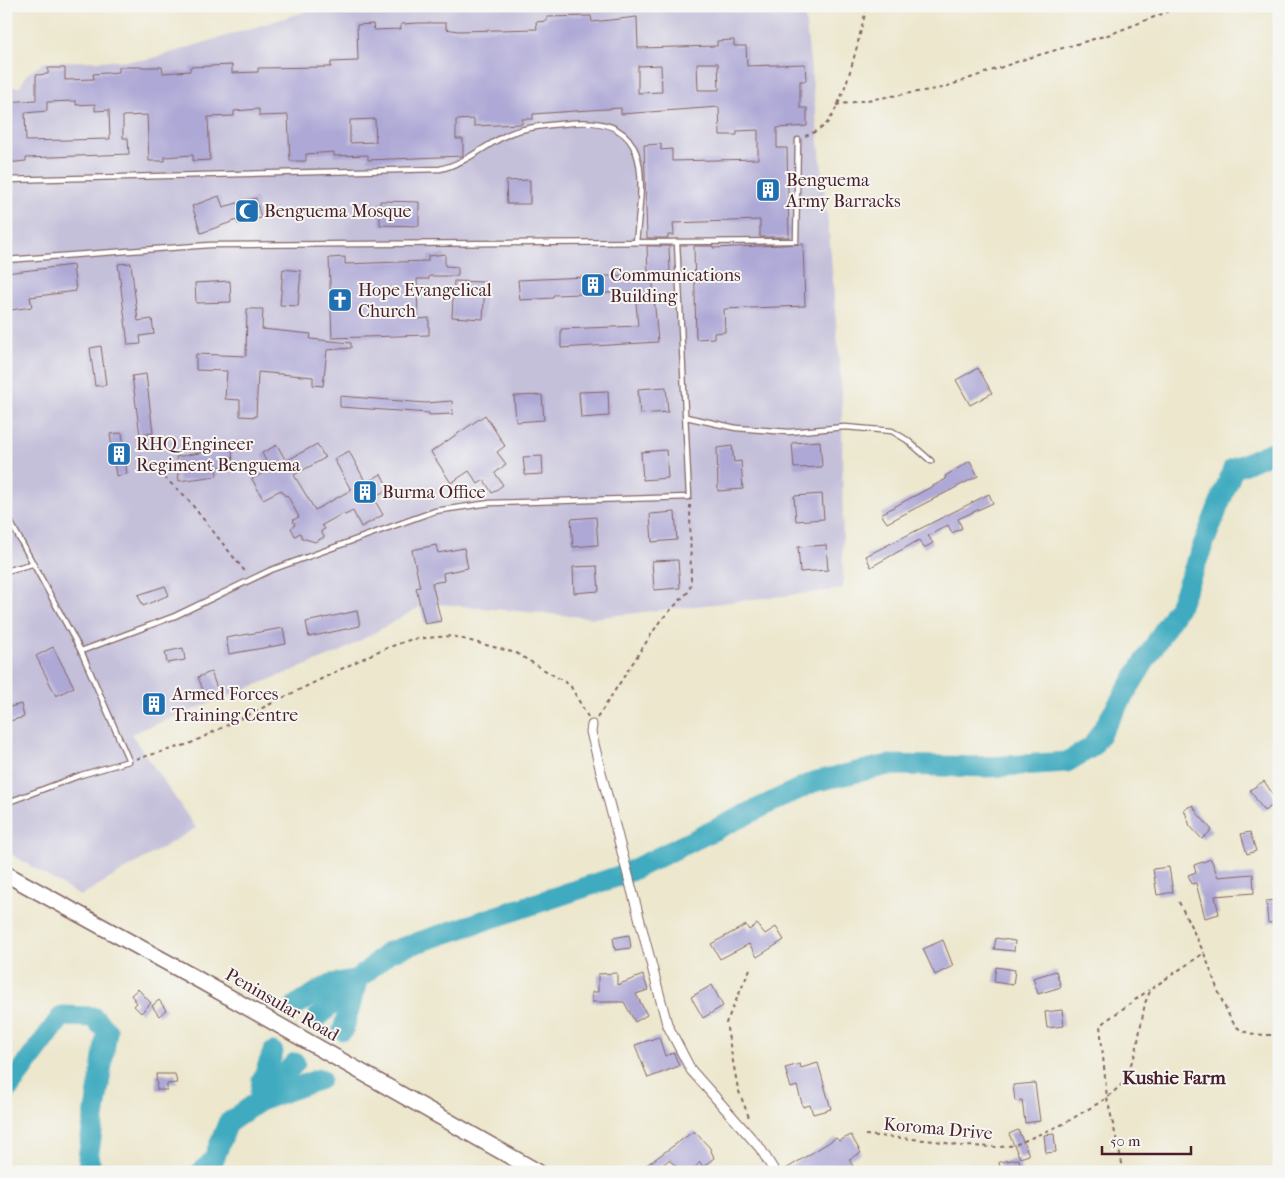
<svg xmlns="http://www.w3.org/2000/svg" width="1285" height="1178" viewBox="0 0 1285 1178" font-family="'IM FELL French Canon',serif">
	<rect width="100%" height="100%" fill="#f6f6f2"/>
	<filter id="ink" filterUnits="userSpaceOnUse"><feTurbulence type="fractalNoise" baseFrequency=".02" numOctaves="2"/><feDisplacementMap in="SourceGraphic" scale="10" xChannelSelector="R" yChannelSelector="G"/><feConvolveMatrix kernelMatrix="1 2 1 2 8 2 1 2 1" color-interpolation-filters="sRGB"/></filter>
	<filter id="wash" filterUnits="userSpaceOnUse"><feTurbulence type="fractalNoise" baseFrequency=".0096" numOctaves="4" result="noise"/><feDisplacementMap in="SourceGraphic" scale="20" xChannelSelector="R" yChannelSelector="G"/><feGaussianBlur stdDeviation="1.12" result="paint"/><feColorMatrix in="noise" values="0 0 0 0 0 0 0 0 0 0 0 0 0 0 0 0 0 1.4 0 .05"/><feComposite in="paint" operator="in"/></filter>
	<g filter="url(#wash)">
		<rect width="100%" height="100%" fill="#ece7cd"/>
		<polygon fill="#c5c0da" points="324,6 804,7 829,233 842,395 843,589 593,618 427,603 340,652 131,734 196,828 80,896 6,851 6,87 20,87 27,74 45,62 147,60"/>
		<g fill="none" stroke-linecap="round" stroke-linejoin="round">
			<g stroke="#41abc0" stroke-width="21">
				<polyline points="296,1005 331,984 358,979"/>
				<polyline points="318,1017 358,979"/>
				<polyline points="343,1030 358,979 389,952 622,875 813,782 888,765 989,767 1067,762 1092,747 1180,604 1233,469 1279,449"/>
				<polyline points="6,1092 62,1016 93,1017 107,1031 88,1158 93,1172"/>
				<polyline points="262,1097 295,1063"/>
				<polyline points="259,1101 262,1081 273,1052"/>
				<polyline points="201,1172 213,1161 228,1123 259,1101 320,1079"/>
			</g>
		</g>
		<g id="blocks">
			<g fill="#aea8d6" fill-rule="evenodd">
				<path d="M591,16L592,22L637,17L638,48L717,46V41L734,40V46H746L747,66L805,64L806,81H800V108H807V126L777,128V148H787L789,237H760V220L673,223L674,235H668V238H647L644,145L661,144V150L672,149V161L758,159V130L737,131V135H720L719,107L621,114V108L575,111L533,114V119H522V124L474,126V119L456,120V139H463V156L368,160V155L334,156V152L306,154V161H290L288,115L259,116V109L234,111V116L208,117L210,160L193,161V155L165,157V161H149L147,115L123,116V138H128L129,154L26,158V161L6,163V102L36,100V75L48,74V68H65V80L94,79L93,74L119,72V67H162L163,73L190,71V67L232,65V73L258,72V68L331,67V62L358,61L357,25L373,24L374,30L401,29V24L419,23H446V29L458,31L537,29L536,22L547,21V17ZM697,63H718L719,90H698ZM661,65L662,92L638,93V66ZM76,101V105L95,104V111L109,110L110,139L26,141L25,113L47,111V102ZM375,119L376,142L350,143V120Z"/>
				<polygon points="530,180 530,204 507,204 506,181"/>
				<polygon points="219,196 223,207 256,198 261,218 238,224 237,220 201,233 192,206"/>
				<polygon points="380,201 419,202 419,226 380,225"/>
				<polygon points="803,244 805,306 724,309 725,332 714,333 714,338 696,339 694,246 713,246 713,248"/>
				<polygon points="647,246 669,246 670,272 648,273"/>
				<polygon points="445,254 445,266 458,267 458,276 429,276 429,279 417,279 418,319 429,318 429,335 332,338 329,258 345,257 345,264 428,261 428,256"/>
				<polygon points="131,263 138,321 152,319 154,334 140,336 141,344 128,345 118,264"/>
				<polygon points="73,265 76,291 30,297 32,307 11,310 9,300 6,300 6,273"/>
				<polygon points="283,269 301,271 298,306 280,305"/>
				<polygon points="652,274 658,342 561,348 561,329 638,326 635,292 553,295 553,298 520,300 518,280"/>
				<polygon points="230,281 231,302 196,303 195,283"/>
				<polygon points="454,281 485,282 483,319 452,317"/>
				<polygon points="247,309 263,309 262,329 311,334 310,339 351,343 351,348 327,350 323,386 313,385 313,377 258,372 256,417 240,416 240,400 225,399 227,371 196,370 196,354 246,356"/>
				<polygon points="101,346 106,385 95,386 90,348"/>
				<polygon points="978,368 992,393 970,405 956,380"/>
				<polygon points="146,374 153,433 140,435 132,376"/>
				<polygon points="666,387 668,412 640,414 638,389"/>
				<polygon points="608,391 609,416 581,418 579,392"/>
				<polygon points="542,395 544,420 516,422 514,396"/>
				<polygon points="340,396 425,403 452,401 453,414 429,415 429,413 340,407"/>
				<polygon points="485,415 505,446 497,452 506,464 495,473 503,485 492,493 484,480 478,484 469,471 451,483 431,452"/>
				<polygon points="122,433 127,474 116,476 110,434"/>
				<polygon points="820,441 822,467 794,468 792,443"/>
				<polygon points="317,444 325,458 294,475 315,510 351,490 334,459 349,451 366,483 381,474 389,489 373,497 383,515 361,527 353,511 345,515 344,513 322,525 325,529 321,531 324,537 315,542 302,538 300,533 295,536 291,528 295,525 293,520 299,517 287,495 285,496 281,490 263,499 252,479 270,469 262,453 277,445 286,461"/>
				<polygon points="732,446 734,462 741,461 743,489 718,491 717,448"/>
				<polygon points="223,449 232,449 233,467 216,466 217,476 179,481 176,457"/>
				<polygon points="666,450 668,478 643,480 641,452"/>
				<polygon points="542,456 543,474 525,475 523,457"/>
				<polygon points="970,461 978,476 887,523 881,514 946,479 945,476"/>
				<polygon points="822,494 824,519 796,521 794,496"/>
				<polygon points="989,494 993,503 958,519 962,528 952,533 948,525 928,536 933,543 924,548 919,540 871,567 866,556"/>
				<polygon points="675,512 677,540 652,542 650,514"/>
				<polygon points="596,517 598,545 573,547 571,519"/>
				<polygon points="436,545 438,553 464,548 468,568 443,573 444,581 432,583 441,621 425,624 416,588 420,587 412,550"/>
				<polygon points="826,545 828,570 800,572 798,547"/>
				<polygon points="678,560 680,588 654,590 652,561"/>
				<polygon points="597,566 599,591 574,593 573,567"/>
				<polygon points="165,586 169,595 143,606 138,595"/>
				<polygon points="357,611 360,626 309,637 306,622"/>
				<polygon points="283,628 286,644 229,654 226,638"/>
				<polygon points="53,647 74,687 56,696 36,656"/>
				<polygon points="183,648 185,660 167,663 165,652"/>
				<polygon points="211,672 218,691 205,696 198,677"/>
				<polygon points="161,695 165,706 147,713 143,702"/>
				<polygon points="21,704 24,717 6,722 6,708"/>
				<polygon points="1264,781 1278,802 1264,811 1250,790"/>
				<polygon points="1193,805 1197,813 1212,830 1202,839 1190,826 1184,809"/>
				<polygon points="1250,832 1256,851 1247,854 1241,834"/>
				<polygon points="1211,859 1218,877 1253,874 1254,893 1215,896 1219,914 1205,918 1196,883 1192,884 1188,875 1196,872 1194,865"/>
				<polygon points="1169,867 1173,892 1157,895 1153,869"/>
				<polygon points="1279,900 1279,922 1268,923 1266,901"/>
				<polygon points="757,924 765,934 776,927 784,940 757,957 749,944 720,959 711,944 746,925 749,930"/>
				<polygon points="629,935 631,948 615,950 613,938"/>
				<polygon points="996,938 1015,941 1014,951 994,949"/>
				<polygon points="943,940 953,966 935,975 923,949"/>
				<polygon points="996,967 1015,970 1013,985 994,982"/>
				<polygon points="1056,971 1061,987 1038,994 1033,978"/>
				<polygon points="617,973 617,985 643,975 648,990 636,994 647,1015 635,1022 624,1002 592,1002 592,992 598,992 598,974"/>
				<polygon points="712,985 723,1006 703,1018 691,997"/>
				<polygon points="138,989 151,1003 141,1013 134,1006 137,1003 131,995"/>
				<polygon points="159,1000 166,1010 159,1016 152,1006"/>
				<polygon points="1062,1010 1064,1026 1047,1028 1045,1012"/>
				<polygon points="659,1037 665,1056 674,1053 679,1066 648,1078 635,1045"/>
				<polygon points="818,1063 831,1109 813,1114 810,1105 803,1107 797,1086 791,1088 785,1068 800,1064 801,1068"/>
				<polygon points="156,1074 175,1074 177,1083 167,1084 167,1090 157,1090"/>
				<polygon points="1035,1083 1040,1121 1025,1123 1022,1100 1015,1101 1013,1085"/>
				<polygon points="1018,1130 1029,1155 1020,1158 1009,1134"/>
				<polygon points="694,1131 710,1148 714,1158 703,1167 700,1162 691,1172 683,1172 669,1160 653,1172 637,1172"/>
				<polygon points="1054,1134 1056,1152 1046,1153 1044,1135"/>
				<polygon points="851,1135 861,1153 849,1159 856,1172 781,1172 836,1138 839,1141"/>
				<polygon points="1019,1159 1021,1172 1001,1172 999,1162"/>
			</g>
		</g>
	</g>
	<g filter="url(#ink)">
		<use href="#blocks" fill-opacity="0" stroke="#836564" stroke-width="1"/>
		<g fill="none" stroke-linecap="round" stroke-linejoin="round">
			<defs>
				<g id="service">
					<path d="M6,180L440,169C467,163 486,144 511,133C529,126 552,125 571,123C656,115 642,183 636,242"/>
					<polyline points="677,242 796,241 798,140"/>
					<polyline points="6,260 210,245 677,242 689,497 490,503 435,511 271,570 175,616 81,651"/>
					<polyline points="686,417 736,428 789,432 845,427 892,431 907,440 931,461"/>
					<polyline points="6,514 81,651 129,761 81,775 6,803"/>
					<polyline points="6,571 32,564"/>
				</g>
				<polyline id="minor" points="592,725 591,732 601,772 667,1024 691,1070 760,1148 775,1172"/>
				<polyline id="primary" points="6,874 199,980 538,1172"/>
			</defs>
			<use href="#service" stroke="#836564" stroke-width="7"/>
			<use href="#minor" stroke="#836564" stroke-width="11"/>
			<use href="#primary" stroke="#836564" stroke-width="18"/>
			<g stroke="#836564" stroke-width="2" stroke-dasharray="4 4" stroke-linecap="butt">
				<polyline points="836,105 942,88 1025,59 1111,34 1167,12 1169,6"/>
				<path d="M805,136C813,133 822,129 828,122C848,93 858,40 867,6"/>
				<polyline points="140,456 185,496 247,574"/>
				<polyline points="597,718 660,621 688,592 691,584 690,505"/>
				<polyline points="136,759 189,744 376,652 412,639 452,636 516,653 570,685 588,717"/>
				<polyline points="1179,902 1204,953"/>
				<polyline points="750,969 726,1023 738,1089 750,1120"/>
				<path d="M865,1135L936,1141L962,1146L1001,1147L1015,1145L1063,1124L1107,1098L1123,1083L1136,1052L1145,1003L1151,989L1204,953C1211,970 1225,1016 1237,1027C1247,1036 1267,1035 1279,1035"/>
				<polyline points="1124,1172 1107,1098 1100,1025 1149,990"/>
			</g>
			<use href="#service" stroke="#fff" stroke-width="4.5"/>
			<use href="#minor" stroke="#fff" stroke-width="9"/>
			<use href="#primary" stroke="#fff" stroke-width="15"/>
		</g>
	</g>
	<defs>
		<symbol id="building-square" viewBox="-11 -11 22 22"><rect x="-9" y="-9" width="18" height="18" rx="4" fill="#1f6fb2" stroke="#f6f6f2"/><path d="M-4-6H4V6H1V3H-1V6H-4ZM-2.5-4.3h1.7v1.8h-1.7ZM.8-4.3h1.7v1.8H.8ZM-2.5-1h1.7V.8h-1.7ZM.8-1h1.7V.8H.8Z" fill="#fff"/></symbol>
		<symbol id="mosque-square" viewBox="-11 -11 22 22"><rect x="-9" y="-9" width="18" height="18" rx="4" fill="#1f6fb2" stroke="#f6f6f2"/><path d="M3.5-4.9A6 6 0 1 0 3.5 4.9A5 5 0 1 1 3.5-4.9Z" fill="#fff"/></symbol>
		<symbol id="church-square" viewBox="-11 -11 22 22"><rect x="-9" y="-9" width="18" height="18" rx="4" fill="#1f6fb2" stroke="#f6f6f2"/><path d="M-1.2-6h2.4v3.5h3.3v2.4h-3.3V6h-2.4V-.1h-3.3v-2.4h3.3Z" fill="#fff"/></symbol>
	</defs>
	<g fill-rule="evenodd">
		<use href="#building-square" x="754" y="176" width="28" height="28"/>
		<use href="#mosque-square" x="233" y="197" width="28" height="28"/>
		<use href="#building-square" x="579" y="271" width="28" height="28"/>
		<use href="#church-square" x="326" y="286" width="28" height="28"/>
		<use href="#building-square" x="105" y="440" width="28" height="28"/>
		<use href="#building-square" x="351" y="478" width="28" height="28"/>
		<use href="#building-square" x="140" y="690" width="28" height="28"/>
	</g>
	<g text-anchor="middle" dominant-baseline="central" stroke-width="4" stroke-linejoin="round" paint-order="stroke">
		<g font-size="18" fill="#4a1f2b" stroke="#f6f6f2" text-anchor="start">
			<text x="786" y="180">Benguema<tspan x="786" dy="21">Army Barracks</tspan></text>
			<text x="264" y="211">Benguema Mosque</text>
			<text x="610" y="275">Communications<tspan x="610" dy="21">Building</tspan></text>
			<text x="358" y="290">Hope Evangelical<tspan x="358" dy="21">Church</tspan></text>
			<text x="136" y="444">RHQ Engineer<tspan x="136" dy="21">Regiment Benguema</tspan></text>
			<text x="382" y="492">Burma Office</text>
			<text x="172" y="694">Armed Forces<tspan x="172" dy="21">Training Centre</tspan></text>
		</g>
		<g font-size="18" fill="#4a1f2b" stroke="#f6f6f2">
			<text transform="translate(282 1005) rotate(30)">Peninsular Road</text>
			<text transform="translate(938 1129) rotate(5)">Koroma Drive</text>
		</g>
		<g font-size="19" font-weight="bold" fill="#4a1f2b" stroke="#f6f6f2">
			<text x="1174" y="1078">Kushie Farm</text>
		</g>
	</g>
	<rect width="1285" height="1178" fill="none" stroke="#f6f6f2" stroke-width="25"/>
	<path d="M1102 1146v8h89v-8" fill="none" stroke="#4a1f2b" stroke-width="2.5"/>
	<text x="1110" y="1146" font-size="15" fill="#4a1f2b" stroke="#f6f6f2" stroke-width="4" paint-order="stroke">50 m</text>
</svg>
